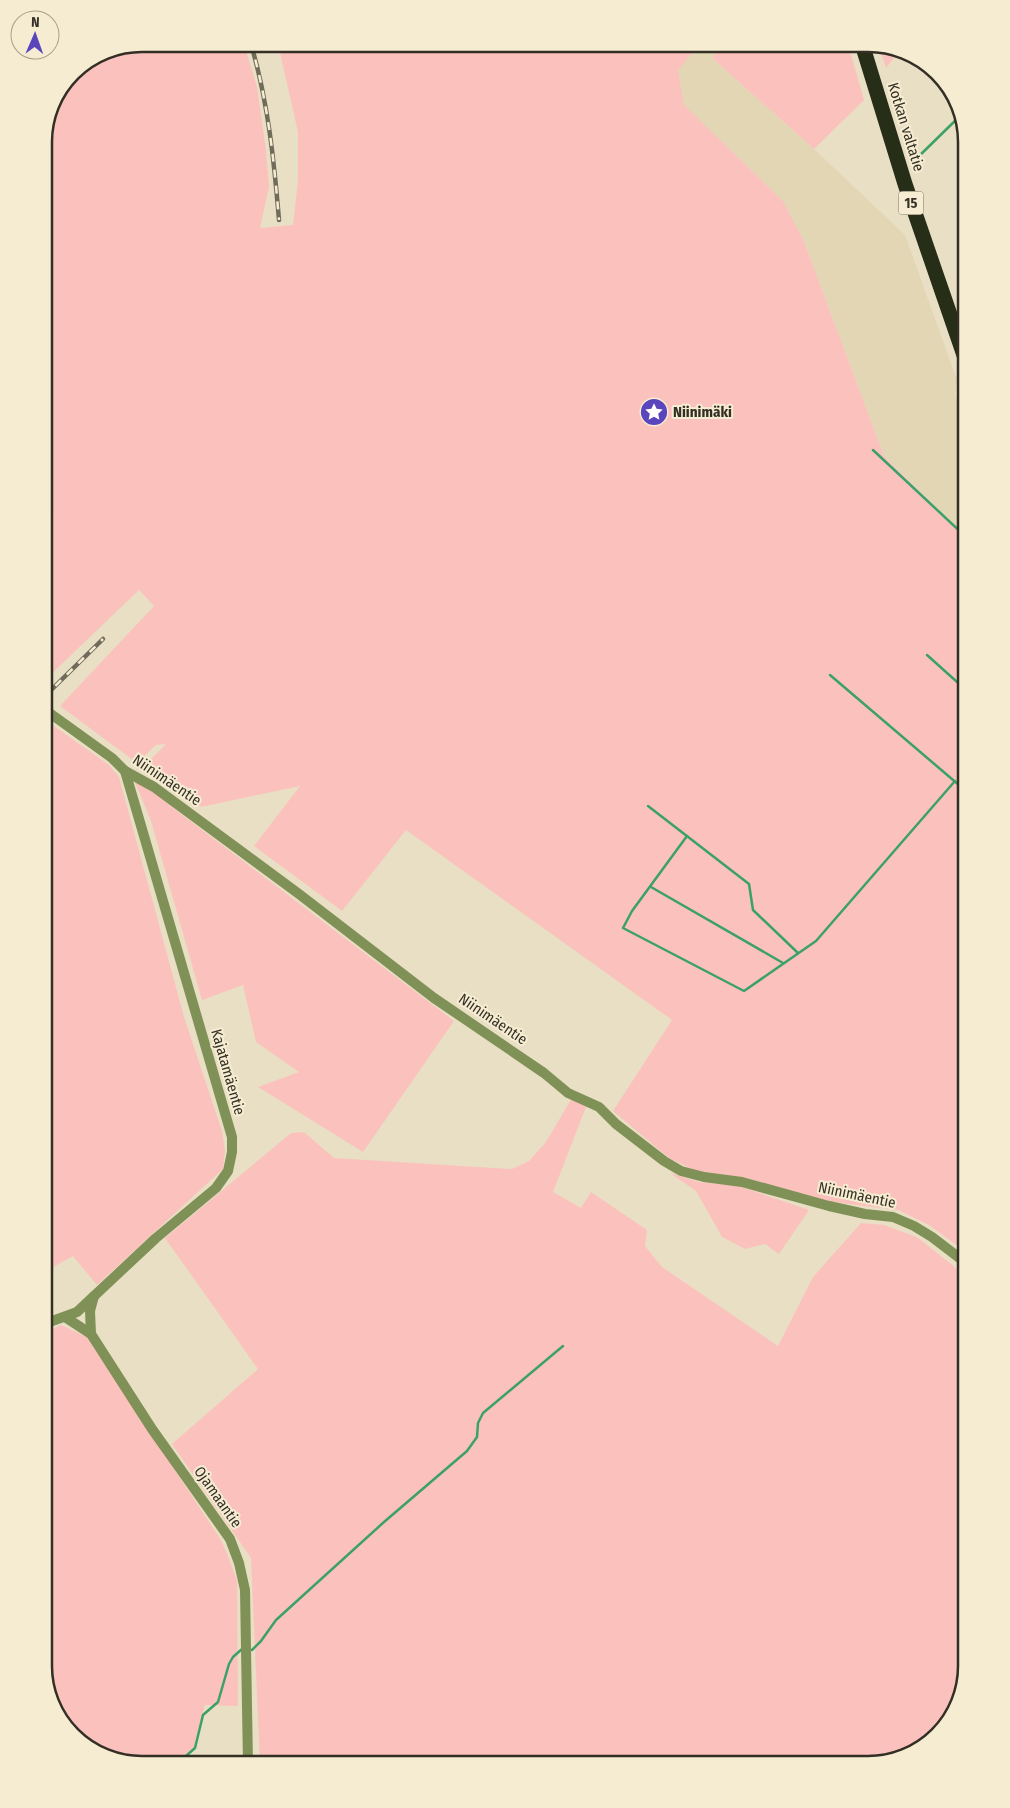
<svg xmlns="http://www.w3.org/2000/svg" width="1010" height="1808" viewBox="0 0 1010 1808" font-family="'Fira Sans Condensed',sans-serif">
	<rect width="100%" height="100%" fill="#e9dfc4"/>
	<polygon fill="#e3d6b4" points="699,44 723,44 712,58 814,149 905,235 957,380 955,396 966,422 966,538 884,456 803,239 783,201 684,105 677,71"/>
	<g fill="#fbc2bd">
		<polygon points="143,44 244,44 257,87 266,150 269,187 260,228 293,225 298,181 298,132 278,44 699,44 678,71 684,105 783,201 803,239 884,456 966,538 966,1252 929,1225 898,1210 832,1202 741,1177 696,1171 669,1158 613,1111 672,1020 406,830 342,911 254,846 300,786 201,807 150,765 151,759 166,744 156,745 137,763 60,706 154,606 139,590 44,681 44,137 51,105 73,73 105,51"/>
		<polygon points="723,44 848,44 864,100 814,149 712,58"/>
		<polygon points="879,46 898,53 886,68"/>
		<polygon points="44,719 109,765 119,777 184,1017 222,1131 225,1151 223,1169 97,1285 73,1256 44,1272"/>
		<polygon points="135,782 142,782 181,814 454,1021 363,1152 258,1087 299,1072 256,1042 243,985 202,1000 151,821"/>
		<polygon points="572,1098 586,1107 553,1192 581,1208 591,1192 647,1230 645,1246 662,1267 778,1346 813,1277 861,1223 884,1225 917,1237 966,1276 966,1665 950,1720 905,1757 867,1764 260,1764 251,1558 172,1444 258,1369 165,1238 291,1133 304,1132 334,1158 512,1169 529,1161 546,1142"/>
		<polygon points="670,1173 699,1182 739,1186 809,1210 779,1254 765,1244 745,1249 722,1237 696,1191"/>
		<polygon points="61,1325 87,1337 221,1540 228,1556 237,1581 238,1706 205,1705 193,1750 177,1764 137,1764 88,1747 51,1703 44,1665 44,1333"/>
	</g>
	<g fill="none" stroke-linecap="round" stroke-linejoin="round">
		<g stroke="#3ca168" stroke-width="2.5">
			<polyline points="920,61 951,96"/>
			<polyline points="914,161 961,115"/>
			<polyline points="873,450 966,537"/>
			<polyline points="927,655 966,690"/>
			<polyline points="830,675 966,791"/>
			<polyline points="648,806 749,884 753,910 798,953"/>
			<polyline points="687,836 632,911 623,928 744,991 816,941 955,781"/>
			<polyline points="651,887 783,963"/>
			<polyline points="252,1650 261,1641 276,1620 384,1522 467,1451 477,1437 478,1423 483,1413 563,1346"/>
			<polyline points="177,1764 195,1748 203,1715 218,1702 229,1664 233,1657 242,1649"/>
		</g>
		<g stroke="#7f9156" stroke-width="10">
			<polyline points="44,709 112,758 125,771 154,787 299,894 434,998 544,1073 568,1093 599,1107 616,1124 664,1161 681,1171 704,1177 742,1182 829,1206 865,1214 893,1217 914,1226 932,1237 966,1263"/>
			<polyline points="65,1317 91,1334 152,1429 230,1539 239,1563 245,1590 248,1764"/>
			<polyline points="44,1324 77,1312 156,1238 216,1188 228,1171 232,1152 232,1137 125,771"/>
			<polyline points="91,1334 90,1311 94,1296"/>
		</g>
		<polyline stroke="#272e18" stroke-width="15" points="862,44 905,184 966,361"/>
		<defs>
			<g id="rail">
				<path d="M251,44C268,102 274,160 279,220"/>
				<polyline points="44,697 103,639"/>
			</g>
		</defs>
		<use href="#rail" stroke="#716b5b" stroke-width="4.5"/>
		<use href="#rail" stroke="#f6ecd1" stroke-width="2.5" stroke-dasharray="8" stroke-linecap="butt"/>
	</g>
	<defs>
		<symbol id="sight-disc" viewBox="-11 -11 22 22"><circle r="9.5" fill="#5a45bd" stroke="#f6ecd1"/><path d="M0-6L1.8-2.2L6-1.7L2.9 1.2L3.7 5.4L0 3.3L-3.7 5.4L-2.9 1.2L-6-1.7L-1.8-2.2Z" fill="#fff"/></symbol>
	</defs>
	<g fill-rule="evenodd">
		<use href="#sight-disc" x="638" y="396" width="32" height="32"/>
	</g>
	<g text-anchor="middle" dominant-baseline="central" stroke-width="4" stroke-linejoin="round" paint-order="stroke">
		<rect fill="#f6ecd1" stroke="#6e6859" stroke-width="1" x="898.5" y="191.5" width="25" height="23" rx="4"/>
		<g font-size="14" font-weight="bold" fill="#332f25">
			<text x="911" y="203">15</text>
		</g>
		<g font-size="15" fill="#332f25" stroke="#f6ecd1">
			<text transform="translate(906 127) rotate(73)">Kotkan valtatie</text>
			<text transform="translate(167 780) rotate(34)">Niinimäentie</text>
			<text transform="translate(493 1019) rotate(34)">Niinimäentie</text>
			<text transform="translate(228 1072) rotate(74)">Kajatamäentie</text>
			<text transform="translate(857 1195) rotate(12)">Niinimäentie</text>
			<text transform="translate(218 1497) rotate(55)">Ojamaantie</text>
		</g>
		<g font-size="15" font-weight="bold" fill="#332f25" stroke="#f6ecd1" text-anchor="start">
			<text x="673" y="412">Niinimäki</text>
		</g>
	</g>
	<path d="M0 0H1010V1808H0ZM142 52H868A90 90 0 0 1 958 142V1666A90 90 0 0 1 868 1756H142A90 90 0 0 1 52 1666V142A90 90 0 0 1 142 52Z" fill="#f6ecd1" fill-rule="evenodd"/>
	<path fill="none" stroke="#332f25" stroke-width="2.5" d="M142 52H868A90 90 0 0 1 958 142V1666A90 90 0 0 1 868 1756H142A90 90 0 0 1 52 1666V142A90 90 0 0 1 142 52Z"/>
	<g transform="translate(35 35) rotate(2)"><circle r="24" fill="#f6ecd1" stroke="#a8a08c"/>
	<path d="M0-4L9 19L0 12L-9 19Z" fill="#5a45bd"/>
	<text y="-8" font-size="14" font-weight="bold" text-anchor="middle" fill="#332f25">N</text>
	</g>
</svg>
